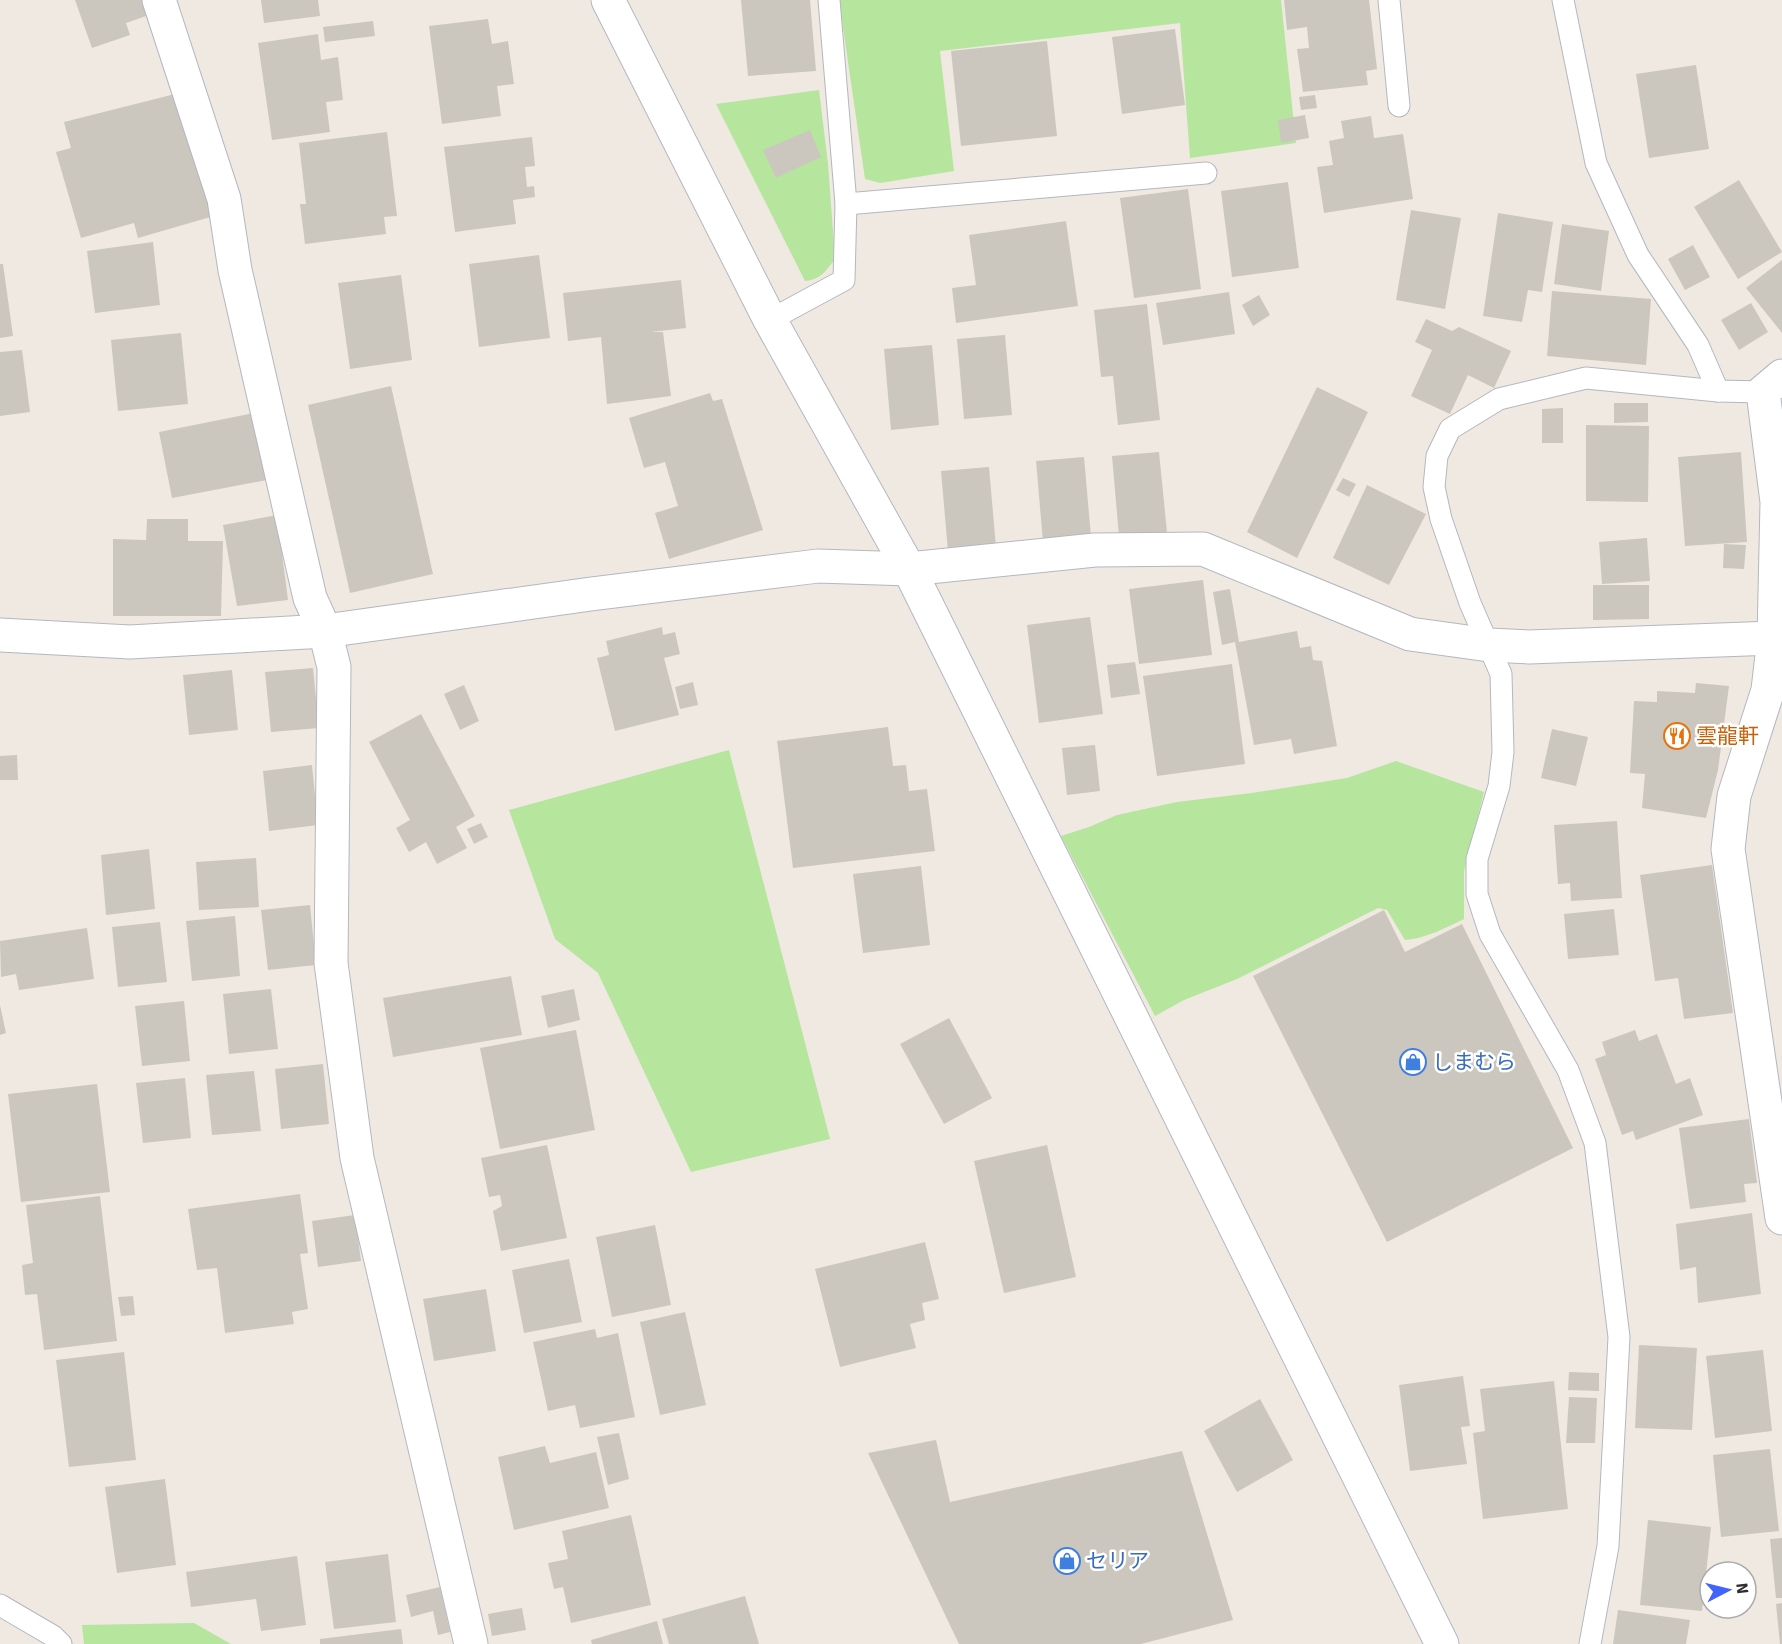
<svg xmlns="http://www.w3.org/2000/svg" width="1782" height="1644" viewBox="0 0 1782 1644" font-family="Signika,'Noto Sans JP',sans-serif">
	<rect width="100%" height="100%" fill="#efe9e1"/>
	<g fill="#b6e59e">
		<polygon points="839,0 1281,0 1296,143 1190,158 1180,23 940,51 954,171 880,183 865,179"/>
		<path d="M819,90L828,164L835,259C826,271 820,280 805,281L716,104Z"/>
		<polygon points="729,750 830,1139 691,1172 598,973 555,939 509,810"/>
		<path d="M1396,761L1484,792L1464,871V919C1445,928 1427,938 1405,940L1387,910L1378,908L1237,979L1184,1000L1155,1016L1061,836L1089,827L1117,815L1177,802L1252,793L1347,778Z"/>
		<polygon points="194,1623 231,1644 84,1644 82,1625"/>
	</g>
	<g fill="#cbc7bf">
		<polygon points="75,0 144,0 149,15 126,23 130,35 92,48"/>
		<polygon points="261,0 318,0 320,16 264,23"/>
		<polygon points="741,0 810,0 816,71 748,76"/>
		<polygon points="1284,0 1369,0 1377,69 1366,71 1368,85 1303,92 1297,49 1309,48 1307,27 1287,30"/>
		<polygon points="488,19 492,44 508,41 514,84 497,86 501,116 442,124 429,26"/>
		<polygon points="373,21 375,36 325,42 323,27"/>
		<polygon points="1175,29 1185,105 1122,114 1112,37"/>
		<polygon points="318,34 321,60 338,57 343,100 326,102 330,132 272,140 258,43"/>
		<polygon points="1047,41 1057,136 961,146 951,51"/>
		<polygon points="1696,65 1709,149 1649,158 1636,74"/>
		<polygon points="179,93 214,216 138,238 134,223 81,238 56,152 71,148 64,122"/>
		<polygon points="1315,95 1317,108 1301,110 1299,97"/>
		<polygon points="1305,115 1309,138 1281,143 1278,120"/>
		<polygon points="1371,116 1374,138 1403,134 1413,199 1324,213 1317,167 1333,165 1329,141 1344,138 1341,121"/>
		<polygon points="810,130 821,157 776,178 763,150"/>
		<polygon points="387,132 397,216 384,217 386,234 305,244 300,204 306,204 299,143"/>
		<polygon points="532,137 535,166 525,167 527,187 534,186 535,197 513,200 516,224 455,232 444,147"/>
		<polygon points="1739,180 1782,252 1738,279 1694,207"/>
		<polygon points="1288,182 1299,268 1232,277 1221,191"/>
		<polygon points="1188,189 1201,289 1134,298 1120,198"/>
		<polygon points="1411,210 1461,218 1445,309 1396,300"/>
		<polygon points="1498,213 1553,222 1542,292 1528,290 1522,322 1483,316"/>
		<polygon points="1066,221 1078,306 956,323 952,288 976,285 969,235"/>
		<polygon points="1562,224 1609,231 1601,291 1554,284"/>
		<polygon points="153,242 160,305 95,313 87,251"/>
		<polygon points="1693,245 1710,277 1685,290 1668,259"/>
		<polygon points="539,255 550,338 479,347 469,264"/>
		<polygon points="1782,260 1782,333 1746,288"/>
		<polygon points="0,264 3,264 13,336 0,338"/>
		<polygon points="401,275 412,360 350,369 338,283"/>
		<polygon points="681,280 686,328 651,332 663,332 671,396 607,404 601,337 568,341 563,293"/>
		<polygon points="1552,291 1651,299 1646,365 1547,356"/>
		<polygon points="1229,292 1235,334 1163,345 1156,303"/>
		<polygon points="1259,295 1270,315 1253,326 1242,305"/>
		<polygon points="1751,303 1768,332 1739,350 1721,320"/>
		<polygon points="1147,304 1160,420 1118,425 1113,376 1101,377 1094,310"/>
		<polygon points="1426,319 1452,331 1459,327 1511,351 1494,388 1468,375 1450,414 1411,396 1432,350 1415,342"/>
		<polygon points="181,333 188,404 118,411 111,340"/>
		<polygon points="1005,335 1012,415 964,419 957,339"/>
		<polygon points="932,345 939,425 891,430 884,349"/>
		<polygon points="22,350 30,412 0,416 0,352"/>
		<polygon points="391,386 433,574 350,593 308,405"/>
		<polygon points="1317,387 1368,412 1297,558 1247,532"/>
		<polygon points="710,393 713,401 722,399 763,530 669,559 655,513 678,506 665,462 644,468 629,418"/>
		<polygon points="1614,403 1648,403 1648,422 1614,423"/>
		<polygon points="1563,408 1563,443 1542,443 1542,409"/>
		<polygon points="254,413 267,480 172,498 159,432"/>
		<polygon points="1586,425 1649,426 1648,502 1586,501"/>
		<polygon points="1159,452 1167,532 1119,536 1112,456"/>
		<polygon points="1741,452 1747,542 1685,546 1678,457"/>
		<polygon points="1084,457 1091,537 1043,542 1036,461"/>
		<polygon points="989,467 996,547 948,551 941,471"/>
		<polygon points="1343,478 1356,484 1349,497 1336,490"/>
		<polygon points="1367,485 1426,514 1389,585 1333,558"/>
		<polygon points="277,515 288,600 237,606 223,525"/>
		<polygon points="147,519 188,519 188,541 223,541 221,616 113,616 113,539 146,540"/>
		<polygon points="1647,538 1650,581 1602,584 1599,542"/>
		<polygon points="1724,544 1746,545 1744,569 1723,568"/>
		<polygon points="1203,580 1212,655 1139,664 1129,589"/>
		<polygon points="1593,585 1649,585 1649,619 1593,620"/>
		<polygon points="1230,589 1239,642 1297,631 1300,648 1311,646 1313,660 1322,661 1337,746 1294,754 1291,739 1254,745 1235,642 1222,645 1213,592"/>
		<polygon points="1090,617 1103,714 1039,723 1027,625"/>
		<polygon points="662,627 663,635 675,632 680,654 664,658 679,715 615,731 597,658 609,655 606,641"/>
		<polygon points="1135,662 1140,694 1111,698 1107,665"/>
		<polygon points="1232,664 1245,764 1157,776 1143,676"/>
		<polygon points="313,668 319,728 271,732 265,672"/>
		<polygon points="232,670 238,730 189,735 183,675"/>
		<polygon points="693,682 698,705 680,709 675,687"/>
		<polygon points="1696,683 1729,686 1718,770 1706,818 1642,808 1645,774 1630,773 1634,701 1657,702 1657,691 1695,693"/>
		<polygon points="464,685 479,721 460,730 444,694"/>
		<polygon points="421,714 475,816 456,827 467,848 437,864 426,842 409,852 396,828 410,820 369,742"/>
		<polygon points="888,727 893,766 906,765 909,791 927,789 935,851 793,868 777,741"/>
		<polygon points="1552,729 1588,737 1576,786 1541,778"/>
		<polygon points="1095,745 1100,791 1067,795 1062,748"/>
		<polygon points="17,755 18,780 0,780 0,756"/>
		<polygon points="312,765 318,825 269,831 263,771"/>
		<polygon points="1617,821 1622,898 1571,901 1570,883 1558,884 1554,825"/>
		<polygon points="481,823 488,837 474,844 467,829"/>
		<polygon points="149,849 155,909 106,915 101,855"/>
		<polygon points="256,858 259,907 199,910 196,862"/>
		<polygon points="1712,865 1733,1013 1684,1019 1678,978 1655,981 1640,875"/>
		<polygon points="921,866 930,945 863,953 853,874"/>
		<polygon points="310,905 316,965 268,970 261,910"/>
		<polygon points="1614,909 1619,955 1568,959 1564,914"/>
		<polygon points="1384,910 1405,952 1462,924 1573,1148 1387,1242 1253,976"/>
		<polygon points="235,916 240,976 192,981 186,921"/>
		<polygon points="160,922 167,982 118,987 112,927"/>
		<polygon points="87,928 94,979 19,990 16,974 1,977 0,941"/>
		<polygon points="511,976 522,1035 393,1057 383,998"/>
		<polygon points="271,989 278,1049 229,1054 223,994"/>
		<polygon points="574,989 580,1020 548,1028 541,996"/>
		<polygon points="184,1001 190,1061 142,1066 135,1006"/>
		<polygon points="0,1005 6,1033 0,1035"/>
		<polygon points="949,1018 992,1098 944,1124 900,1044"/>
		<polygon points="576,1030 595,1130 500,1149 480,1048"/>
		<polygon points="1635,1030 1639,1041 1657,1034 1676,1084 1690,1078 1703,1115 1636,1140 1633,1131 1622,1135 1595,1059 1606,1055 1602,1042"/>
		<polygon points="323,1064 329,1124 281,1129 275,1069"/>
		<polygon points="254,1071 261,1131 212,1135 206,1075"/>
		<polygon points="185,1078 191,1138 143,1143 136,1083"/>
		<polygon points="97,1084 110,1192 21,1202 8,1094"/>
		<polygon points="1749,1119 1757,1183 1744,1184 1746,1202 1690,1209 1679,1128"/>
		<polygon points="547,1145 567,1238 501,1251 493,1211 502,1206 500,1195 489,1197 481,1158"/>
		<polygon points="1047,1145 1076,1277 1004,1293 974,1161"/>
		<polygon points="300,1194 308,1253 300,1254 308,1309 292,1312 294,1324 225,1333 217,1268 197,1270 188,1209"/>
		<polygon points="100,1196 117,1341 44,1350 37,1294 25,1295 22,1265 33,1263 26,1205"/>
		<polygon points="1752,1213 1761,1294 1698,1303 1696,1267 1680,1270 1676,1224"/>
		<polygon points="355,1215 361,1261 318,1267 312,1221"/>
		<polygon points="655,1225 671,1305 612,1317 596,1237"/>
		<polygon points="925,1242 939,1299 922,1303 925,1320 910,1324 916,1348 840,1367 815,1269"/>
		<polygon points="569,1259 582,1322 524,1333 512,1270"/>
		<polygon points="486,1289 496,1351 434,1361 423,1299"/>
		<polygon points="133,1296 135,1315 121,1316 118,1297"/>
		<polygon points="685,1312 706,1405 660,1415 640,1322"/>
		<polygon points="595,1329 597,1338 618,1333 635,1417 580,1428 575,1405 548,1411 533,1342"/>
		<polygon points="1639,1345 1697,1348 1692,1430 1635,1428"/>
		<polygon points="1763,1350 1772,1431 1715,1438 1706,1356"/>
		<polygon points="124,1352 136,1460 69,1467 56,1360"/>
		<polygon points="1569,1372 1599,1373 1599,1391 1568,1390"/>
		<polygon points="1463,1376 1470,1426 1461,1427 1467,1464 1410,1471 1399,1385"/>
		<polygon points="1554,1381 1568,1509 1483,1519 1473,1433 1485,1431 1480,1389"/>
		<polygon points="1569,1397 1597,1398 1595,1443 1566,1443"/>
		<polygon points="1260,1399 1293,1460 1237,1492 1204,1431"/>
		<polygon points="619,1433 629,1479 608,1485 597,1437"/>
		<polygon points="936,1440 950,1502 1182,1451 1233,1620 1141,1644 959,1644 868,1453"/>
		<polygon points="545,1446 550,1463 596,1452 609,1508 514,1530 498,1457"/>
		<polygon points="1770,1449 1779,1531 1721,1537 1713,1455"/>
		<polygon points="165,1479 176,1565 117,1573 105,1487"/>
		<polygon points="631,1515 651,1605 571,1623 563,1587 554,1589 548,1563 568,1559 562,1531"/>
		<polygon points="1648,1520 1711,1527 1702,1611 1640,1605"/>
		<polygon points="1782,1538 1782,1598 1776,1598 1770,1539"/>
		<polygon points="388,1554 396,1622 334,1629 325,1562"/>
		<polygon points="297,1556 306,1625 261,1631 256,1599 191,1607 186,1572"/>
		<polygon points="440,1587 450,1632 438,1635 433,1611 411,1617 406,1595"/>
		<polygon points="745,1596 759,1644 669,1644 662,1619"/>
		<polygon points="1782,1603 1782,1644 1780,1644 1776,1604"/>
		<polygon points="522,1608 526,1630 492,1636 488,1614"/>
		<polygon points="1618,1610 1690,1620 1686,1644 1613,1644"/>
		<polygon points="657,1621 663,1644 592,1644 591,1640"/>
		<polygon points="401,1629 403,1644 320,1644 320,1639"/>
	</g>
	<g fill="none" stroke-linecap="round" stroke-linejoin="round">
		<defs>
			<g id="lane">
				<polyline points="1389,0 1399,106"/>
				<polyline points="1563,0 1596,163 1638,255 1698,345 1718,391"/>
				<polyline points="846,204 1206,173"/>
				<polyline points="770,320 844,280 846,204 829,0"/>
				<polyline points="0,1605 53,1636 61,1644"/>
				<polyline points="1590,1644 1608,1546 1619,1337 1595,1143 1568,1070 1490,934 1477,894 1477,859 1499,786 1503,752 1501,674 1470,603 1441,519 1434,487 1437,456 1450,429 1499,399 1586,378 1718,391 1763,392"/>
			</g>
			<g id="street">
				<polyline points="159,0 224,199 235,270 310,598 325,631 334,667 331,963 357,1158 471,1644"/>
				<polyline points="1782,376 1763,392 1777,502 1774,638 1768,690 1734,796 1728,849 1782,1218"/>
				<polyline points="0,635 130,642 325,631 591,594 818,566 909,569 1095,550 1203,549 1410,634 1489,645 1529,647 1774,638"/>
			</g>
			<polyline id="secondary" points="608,0 770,320 909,569 1442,1644"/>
		</defs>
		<use href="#lane" stroke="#b4b7c1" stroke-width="23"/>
		<use href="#street" stroke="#b4b7c1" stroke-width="35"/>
		<use href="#secondary" stroke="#b4b7c1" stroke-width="35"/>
		<use href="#lane" stroke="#fff" stroke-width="21"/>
		<use href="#street" stroke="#fff" stroke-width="33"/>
		<use href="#secondary" stroke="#fff" stroke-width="33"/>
	</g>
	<defs>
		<symbol id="restaurant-ring" viewBox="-11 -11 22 22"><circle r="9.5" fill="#fff" stroke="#e8710a" stroke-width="1.5"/><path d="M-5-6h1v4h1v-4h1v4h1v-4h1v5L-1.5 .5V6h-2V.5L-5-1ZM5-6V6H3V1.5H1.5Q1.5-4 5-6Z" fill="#e8710a"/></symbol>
		<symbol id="shop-ring" viewBox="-11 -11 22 22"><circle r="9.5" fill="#fff" stroke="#3f7fe0" stroke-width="1.5"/><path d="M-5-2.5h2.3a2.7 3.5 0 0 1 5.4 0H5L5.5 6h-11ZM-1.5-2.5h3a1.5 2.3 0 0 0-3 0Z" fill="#3f7fe0"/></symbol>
	</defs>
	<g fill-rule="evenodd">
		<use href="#restaurant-ring" x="1662" y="721" width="30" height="30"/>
		<use href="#shop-ring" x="1398" y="1047" width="30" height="30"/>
		<use href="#shop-ring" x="1052" y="1546" width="30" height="30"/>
	</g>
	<g text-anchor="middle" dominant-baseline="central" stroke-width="5" stroke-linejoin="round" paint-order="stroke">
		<g font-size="21" fill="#c56008" stroke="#fff" text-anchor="start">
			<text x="1696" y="736">雲龍軒</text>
		</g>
		<g font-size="21" fill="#366cbe" stroke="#fff" text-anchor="start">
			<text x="1432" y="1062">しまむら</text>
			<text x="1086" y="1561">セリア</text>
		</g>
	</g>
	<g transform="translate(1728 1590) rotate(83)"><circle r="28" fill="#ffffff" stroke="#ababab" stroke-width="1.5"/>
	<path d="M0-4.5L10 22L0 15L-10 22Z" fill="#4264fb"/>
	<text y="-9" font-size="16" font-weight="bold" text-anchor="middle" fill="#2e2e2e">N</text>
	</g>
</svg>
